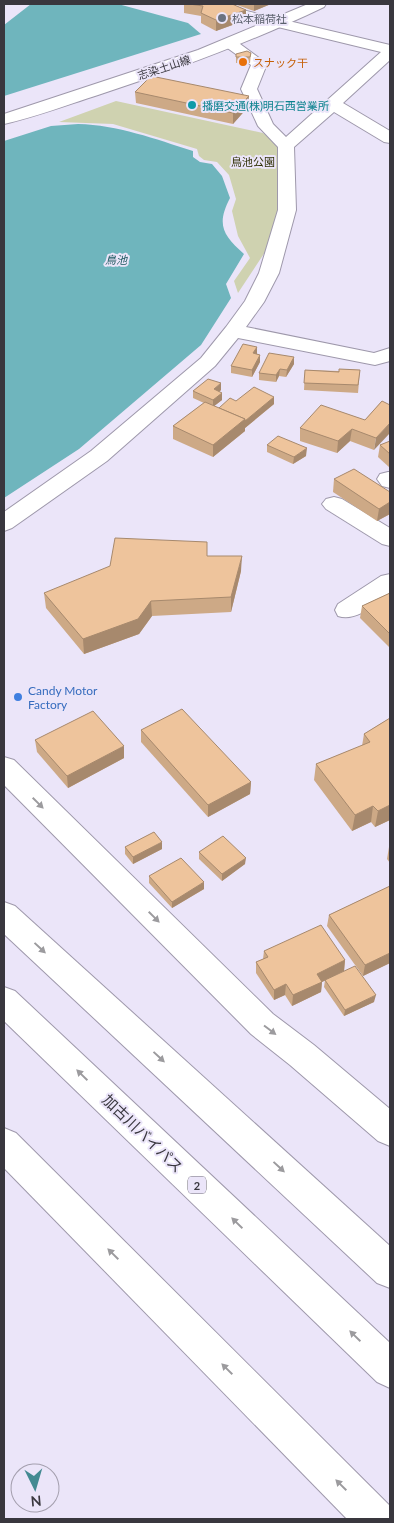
<svg xmlns="http://www.w3.org/2000/svg" width="394" height="1523" viewBox="0 0 394 1523" font-family="Lato,'Noto Sans JP',sans-serif">
	<rect width="100%" height="100%" fill="#ebe5f9"/>
	<polygon fill="#cfd2b0" points="116,101 263,133 280,146 281,210 271,243 238,293 234,281 250,258 238,236 232,211 236,199 229,175 217,162 204,160 199,156 197,149 113,124 59,122"/>
	<g fill="#6fb5bd">
		<polygon points="31,4 118,4 188,23 201,34 4,96 4,25"/>
		<path d="M78,124C118,125 155,139 193,151V157L200,162L212,164L222,176L230,198C216,225 223,235 244,254L226,284L231,298L201,345L79,449L4,498V141L51,126Z"/>
	</g>
	<g fill="none" stroke-linecap="round" stroke-linejoin="round">
		<defs>
			<g id="minor">
				<polygon points="193,4 217,4 390,45 390,60 343,103 390,131 390,143 384,142 334,112 294,147 296,210 279,273 264,302 246,327 374,353 390,348 390,361 375,365 238,338 215,366 107,461 12,528 4,531 4,512 91,451 201,358 226,327 245,301 259,273 278,210 278,147 258,126 241,89 251,65 226,47 223,44 226,41 236,41 267,64 257,89 273,124 286,137 381,52 195,7"/>
				<polygon points="388,472 390,472 390,488 382,486 377,479 380,474"/>
				<polygon points="334,497 342,499 390,528 390,546 382,544 326,509 322,504 326,499"/>
				<path d="M390,574V593C375,604 357,622 338,616L335,610L338,604L381,576Z"/>
				<polygon points="4,757 14,760 273,1014 314,1045 390,1109 390,1146 378,1141 290,1065 251,1034 4,785"/>
				<polygon points="4,1128 16,1133 389,1505 390,1519 347,1519 4,1168"/>
			</g>
			<path id="secondary" d="M308,4H326L324,7C251,42 175,70 98,95C67,105 35,117 4,124V114L198,50Z"/>
			<g id="motorway">
				<polygon points="4,902 15,906 390,1246 390,1288 377,1283 4,934"/>
				<polygon points="4,987 15,991 390,1343 390,1388 377,1382 4,1021"/>
			</g>
		</defs>
		<use href="#minor" stroke="#9e98ab" stroke-width="2"/>
		<use href="#secondary" stroke="#9e98ab" stroke-width="2"/>
		<use href="#motorway" stroke="#9e98ab" stroke-width="2"/>
		<use href="#minor" fill="#fff" fill-rule="evenodd"/>
		<use href="#secondary" fill="#fff" fill-rule="evenodd"/>
		<use href="#motorway" fill="#fff" fill-rule="evenodd"/>
	</g>
	<g fill="#cda986">
		<polygon points="184,4 232,4 246,20 216,31 201,23 201,16 184,13"/>
		<polygon points="234,4 271,4 254,11"/>
		<polygon points="251,53 250,63 236,63 236,54"/>
		<polygon points="135,92 248,107 233,124 136,103"/>
		<polygon points="257,347 257,354 260,355 260,362 252,377 231,373 231,366"/>
		<polygon points="294,357 294,364 286,377 279,376 276,382 259,380 259,373"/>
		<polygon points="339,369 360,370 358,393 304,390 305,370 339,371"/>
		<polygon points="221,390 219,392 222,400 214,406 219,408 236,401 274,397 274,404 245,428 245,431 213,457 173,439 173,426 204,403 193,398 193,391"/>
		<polygon points="382,401 374,450 350,441 337,453 300,441 300,428 365,420"/>
		<polygon points="390,441 390,468 378,457 380,445"/>
		<polygon points="267,445 306,456 293,464 267,452"/>
		<polygon points="334,479 390,492 390,514 377,521 333,492"/>
		<polygon points="207,556 241,571 231,612 152,616 139,634 84,654 46,608 44,593"/>
		<polygon points="390,593 390,648 360,618 362,606"/>
		<polygon points="390,718 390,820 375,827 371,822 352,831 314,780 316,764 362,746 364,734"/>
		<polygon points="141,730 251,782 250,794 208,817 141,742"/>
		<polygon points="35,740 124,758 68,788 37,752"/>
		<polygon points="125,847 162,849 133,864 125,854"/>
		<polygon points="389,847 390,847 390,863 387,859"/>
		<polygon points="199,852 245,864 222,881 199,859"/>
		<polygon points="149,876 204,889 172,908 149,883"/>
		<polygon points="390,886 390,963 363,976 327,926 329,915"/>
		<polygon points="264,951 345,960 344,971 322,982 321,992 292,1006 285,995 274,1000 256,973 256,962 263,959"/>
		<polygon points="325,980 374,1002 344,1016 324,987"/>
	</g>
	<g fill="#a7896d">
		<polygon points="254,4 271,4 254,11"/>
		<polygon points="246,10 246,20 216,31 216,20"/>
		<polygon points="249,96 248,107 233,124 233,113"/>
		<polygon points="257,347 257,354 253,361 253,353"/>
		<polygon points="260,355 260,362 252,377 252,370"/>
		<polygon points="294,357 294,364 286,377 287,370"/>
		<polygon points="280,369 279,376 276,382 276,375"/>
		<polygon points="221,383 221,390 214,396 214,389"/>
		<polygon points="222,393 222,400 213,407 213,400"/>
		<polygon points="274,397 274,404 245,428 245,421"/>
		<polygon points="245,419 245,431 213,457 213,445"/>
		<polygon points="390,423 390,433 374,450 376,438"/>
		<polygon points="352,429 350,441 337,453 338,441"/>
		<polygon points="307,448 306,456 293,464 294,457"/>
		<polygon points="390,502 390,514 377,521 379,509"/>
		<polygon points="242,556 241,571 231,612 231,597"/>
		<polygon points="151,601 152,616 139,634 84,654 83,639"/>
		<polygon points="124,746 124,758 68,788 67,776"/>
		<polygon points="251,782 250,794 208,817 208,805"/>
		<polygon points="390,805 390,820 375,827 378,811"/>
		<polygon points="373,806 371,822 352,831 355,815"/>
		<polygon points="162,842 162,849 133,864 133,857"/>
		<polygon points="246,858 245,864 222,881 222,874"/>
		<polygon points="204,882 204,889 172,908 172,902"/>
		<polygon points="390,953 390,963 363,976 365,965"/>
		<polygon points="345,960 344,971 322,982 321,992 292,1006 293,995 317,974"/>
		<polygon points="286,984 285,995 274,1000 274,990"/>
		<polygon points="376,995 374,1002 344,1016 345,1010"/>
	</g>
	<g fill="#eec49c" stroke="#a7896d">
		<polygon points="189,4 232,4 246,10 216,20 201,13 203,6"/>
		<polygon points="247,51 251,53 250,57 236,57 236,54"/>
		<polygon points="151,76 249,96 233,113 135,92"/>
		<polygon points="243,344 257,347 253,353 260,355 252,370 231,366"/>
		<polygon points="269,353 294,357 287,370 280,369 276,375 259,373"/>
		<polygon points="339,369 360,370 358,385 304,383 305,370 339,372"/>
		<polygon points="208,379 221,383 214,389 222,393 213,400 193,391"/>
		<polygon points="254,387 274,397 245,421 245,419 219,408 230,398 236,401"/>
		<polygon points="382,401 390,405 390,423 376,438 352,429 338,441 300,428 321,405 365,420"/>
		<polygon points="205,402 245,419 213,445 173,426"/>
		<polygon points="278,436 307,448 294,457 267,445"/>
		<polygon points="390,441 390,454 380,445"/>
		<polygon points="354,469 390,492 390,502 379,509 334,479"/>
		<polygon points="115,538 207,542 207,556 242,556 231,597 151,601 138,619 83,639 44,593 110,566"/>
		<polygon points="390,593 390,634 362,606"/>
		<polygon points="182,709 251,782 208,805 141,730"/>
		<polygon points="93,711 124,746 67,776 35,740"/>
		<polygon points="390,718 390,805 378,811 373,806 355,815 316,764 370,742 364,734"/>
		<polygon points="154,832 162,842 133,857 125,847"/>
		<polygon points="223,836 246,858 222,874 199,852"/>
		<polygon points="181,858 204,882 172,902 149,876"/>
		<polygon points="390,886 390,953 365,965 329,915"/>
		<polygon points="321,925 345,960 317,974 322,982 293,995 286,984 274,990 256,962 268,957 264,951"/>
		<polygon points="355,966 376,995 345,1010 325,980"/>
	</g>
	<defs><path id="oneway-solid" d="M-6-.8H1V-3.2L6.5 0L1 3.2V.8H-6Z" transform="scale(1.25)"/></defs>
	<g fill="#9c9b9e">
		<use href="#oneway-solid" transform="translate(38 803) rotate(45)"/>
		<use href="#oneway-solid" transform="translate(154 917) rotate(45)"/>
		<use href="#oneway-solid" transform="translate(40 948) rotate(43)"/>
		<use href="#oneway-solid" transform="translate(270 1030) rotate(37)"/>
		<use href="#oneway-solid" transform="translate(159 1057) rotate(43)"/>
		<use href="#oneway-solid" transform="translate(82 1075) rotate(-136)"/>
		<use href="#oneway-solid" transform="translate(279 1167) rotate(43)"/>
		<use href="#oneway-solid" transform="translate(237 1223) rotate(-136)"/>
		<use href="#oneway-solid" transform="translate(113 1254) rotate(-135)"/>
		<use href="#oneway-solid" transform="translate(355 1336) rotate(-136)"/>
		<use href="#oneway-solid" transform="translate(227 1369) rotate(-135)"/>
		<use href="#oneway-solid" transform="translate(341 1485) rotate(-135)"/>
	</g>
	<circle fill="#6b7280" stroke="#ebe5f9" stroke-width="2" cx="222" cy="18" r="5"/>
	<circle fill="#e8710a" stroke="#ebe5f9" stroke-width="2" cx="243" cy="62" r="5"/>
	<circle fill="#0f9aa8" stroke="#ebe5f9" stroke-width="2" cx="192" cy="105" r="5"/>
	<circle fill="#3f7fe0" stroke="#ebe5f9" stroke-width="2" cx="18" cy="697" r="5"/>
	<g text-anchor="middle" dominant-baseline="central" stroke-width="4" stroke-linejoin="round" paint-order="stroke">
		<g font-size="11" fill="#5b616d" stroke="#ebe5f9" text-anchor="start">
			<text x="232" y="18">松本稲荷社</text>
		</g>
		<g font-size="11" fill="#c56008" stroke="#ebe5f9" text-anchor="start">
			<text x="253" y="62">スナック干</text>
		</g>
		<g font-size="11" fill="#39373e" stroke="#ebe5f9">
			<text transform="translate(164 67) rotate(-18)">志染土山線</text>
		</g>
		<g font-size="11" fill="#0d838f" stroke="#ebe5f9" text-anchor="start">
			<text x="202" y="105">播磨交通(株)明石西営業所</text>
		</g>
		<g font-size="11" fill="#2e2f04" stroke="#ebe5f9">
			<text x="253" y="161">鳥池公園</text>
		</g>
		<g font-size="11" font-style="italic" fill="#19555c" stroke="#ebe5f9">
			<text x="116" y="259">鳥池</text>
		</g>
		<rect fill="#ebe5f9" stroke="#6e6b76" stroke-width="1" x="188" y="1176.5" width="18" height="17" rx="4"/>
		<g font-size="11" font-weight="bold" fill="#39373e">
			<text x="197" y="1185">2</text>
		</g>
		<g font-size="12" fill="#366cbe" stroke="#ebe5f9" text-anchor="start">
			<text x="28" y="690">Candy Motor<tspan x="28" dy="14">Factory</tspan></text>
		</g>
		<g font-size="15" fill="#39373e" stroke="#ebe5f9">
			<text transform="translate(143 1133) rotate(44)">加古川バイパス</text>
		</g>
	</g>
	<rect width="394" height="1523" fill="none" stroke="#39373e" stroke-width="10"/>
	<g transform="translate(35 1488) rotate(175)"><circle r="24" fill="#ebe5f9" stroke="#a49fae"/>
	<path d="M0-4L9 19L0 12L-9 19Z" fill="#438a92"/>
	<text y="-8" font-size="14" font-weight="bold" text-anchor="middle" fill="#39373e">N</text>
	</g>
</svg>
